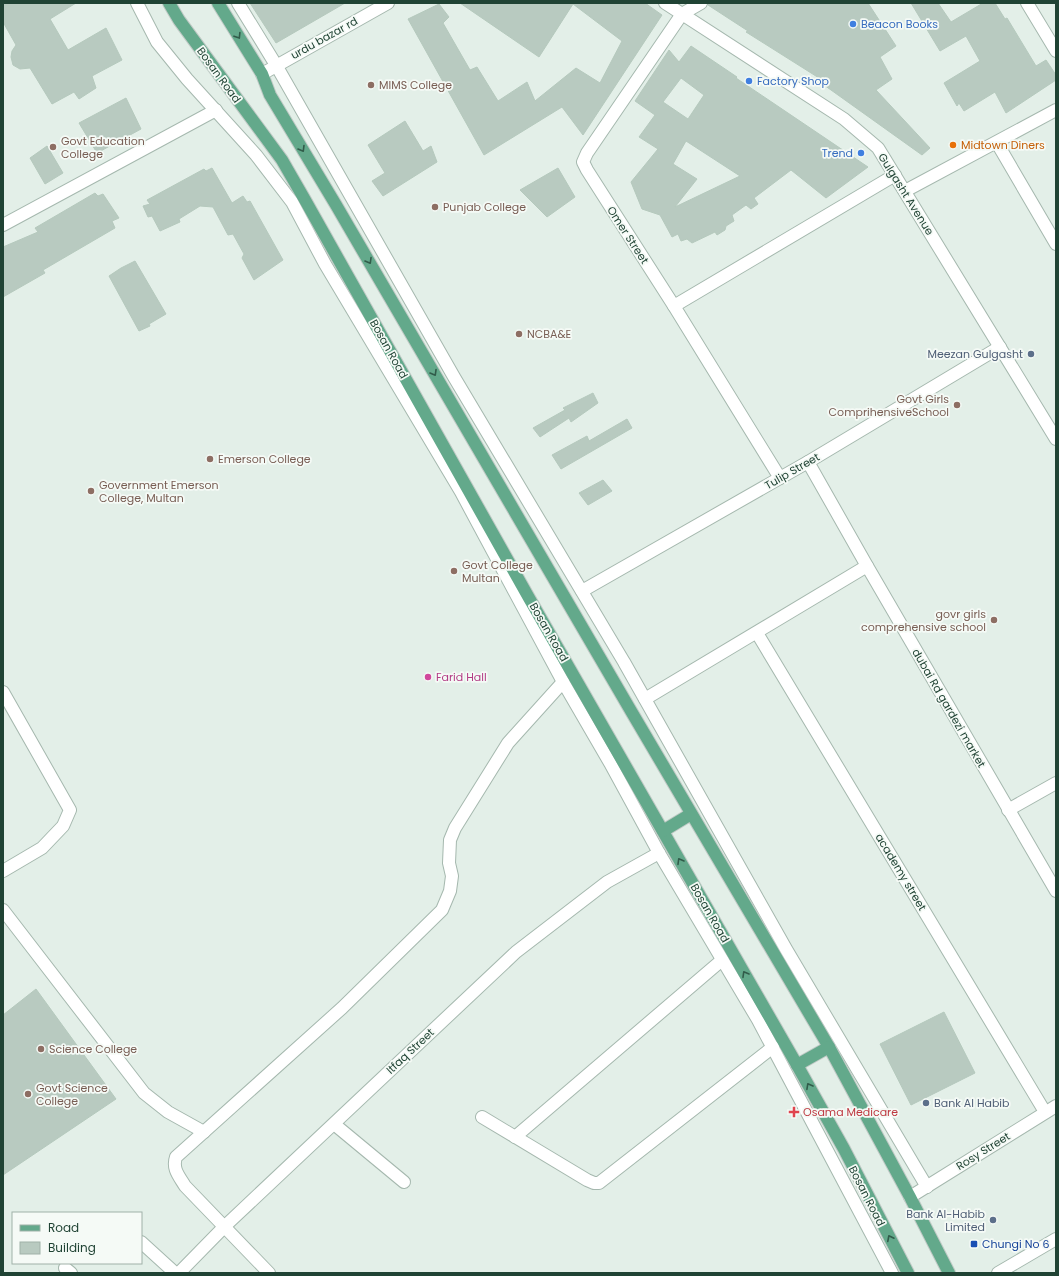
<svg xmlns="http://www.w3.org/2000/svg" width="1059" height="1276" viewBox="0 0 1059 1276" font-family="Poppins,sans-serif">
	<rect width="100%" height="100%" fill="#e3efe8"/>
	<g fill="#b8cac0" stroke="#b5c9bd" fill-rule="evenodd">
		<polygon points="3,3 76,3 50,19 68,50 106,28 122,60 92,76 96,88 79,99 74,92 52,104 30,68 20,69 13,65 11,57 12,51 16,45 3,22"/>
		<polygon points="250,3 345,3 276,43"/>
		<polygon points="460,3 645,3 662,15 583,135 562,107 484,155 408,19 439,4 449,17 443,23 470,70 477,67 498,101 527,82 535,101 576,68 600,83 622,41 573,4 539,57"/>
		<polygon points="708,3 868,3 896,46 880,57 892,79 876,90 930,148 922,155 817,80 819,78 746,32 748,31 708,5"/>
		<polygon points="911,3 938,3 951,22 983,3 995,3 1005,19 1007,18 1036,66 1046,60 1056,75 1056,80 1006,113 995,92 964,111 959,103 957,106 944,83 980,61 966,36 940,51"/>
		<path d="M691,46L737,77L736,78L868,167L826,198L791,170L754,198L758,204L751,209L746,205L732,215L734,221L726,226L725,230L717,235L715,232L692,243L687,239L681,241L678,234L672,237L660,215L642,209L631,182L658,149L639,137L655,115L635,101L669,50L679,62ZM681,78L704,95L688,119L663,102ZM686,141L740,176L675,207L697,179L673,164Z"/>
		<polygon points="126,98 141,129 97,153 79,123"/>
		<polygon points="405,121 423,151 431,146 437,162 383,196 372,181 385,173 368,145"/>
		<polygon points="47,146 63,173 45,184 30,158"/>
		<polygon points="212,168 232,203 243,196 247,202 250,201 283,260 254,280 242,258 244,254 233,234 228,235 213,207 200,206 179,219 180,222 160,231 152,216 148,217 143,206 150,204 147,200 204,169 206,171"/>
		<polygon points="558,168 575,197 547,217 520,190"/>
		<polygon points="95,193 98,196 103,194 119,218 112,221 115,228 43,270 45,273 3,297 3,247 38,232 35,228"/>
		<polygon points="135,261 166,314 149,324 150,326 139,331 109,276 121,268"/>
		<polygon points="593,393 598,403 571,422 569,418 540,437 533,428 565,410 563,408"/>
		<polygon points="627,419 632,428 561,469 552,455 587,436 589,441"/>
		<polygon points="603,480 612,491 588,505 579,493"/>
		<polygon points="36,989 116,1099 3,1175 3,1015"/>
		<polygon points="944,1012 975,1073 911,1105 880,1044"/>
	</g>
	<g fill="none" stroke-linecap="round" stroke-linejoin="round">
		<defs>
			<g id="minor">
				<polyline points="137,3 157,42 187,79 256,155 292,202 325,264 461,492 563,682 610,763 659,853 758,1020 892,1273"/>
				<polyline points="238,3 276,65 454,377 624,662 786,949 927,1187"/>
				<polyline points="665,3 844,119 878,148 1056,439"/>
				<polyline points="701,3 682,14 587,153 583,162 587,170 674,306 780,478"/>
				<polyline points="1027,3 1056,51"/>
				<polyline points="262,74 388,3"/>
				<polyline points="997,143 1056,244"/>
				<polyline points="905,191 1056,110"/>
				<polyline points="3,225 216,110"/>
				<polyline points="674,306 895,175"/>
				<polyline points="808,462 867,566 1056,891"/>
				<polyline points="582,591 808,462 1000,347"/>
				<polyline points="757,633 1045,1112"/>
				<polyline points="3,692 70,810 63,826 42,848 3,871"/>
				<polyline points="645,699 867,566"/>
				<polyline points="1008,810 1056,783"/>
				<polyline points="3,910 144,1093 168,1112 204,1132"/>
				<polyline points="482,1117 587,1180 594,1183 599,1183 773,1047"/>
				<polyline points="334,1124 404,1182"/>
				<polyline points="515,1137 722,960"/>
				<polyline points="910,1197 1056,1106"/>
				<polyline points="141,1242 175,1273"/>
				<polyline points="65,1268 71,1273"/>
				<polyline points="179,1273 225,1226 516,952 607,882 659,853"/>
				<path d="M269,1273L185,1186C179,1176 172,1169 176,1157L342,1008L442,910L450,891L452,876L449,863L450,840L455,828L508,743L563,682"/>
				<polyline points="998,1273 1056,1239"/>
			</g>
			<g id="major">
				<polyline points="169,3 179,20 282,160 305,200 529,598 797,1065 844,1149 908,1273"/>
				<polyline points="218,3 262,74 270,95 336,205 631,711 829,1047 910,1197 949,1273"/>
				<polyline points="663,831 691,814"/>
				<polyline points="797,1065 829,1047"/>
			</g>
		</defs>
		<use href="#minor" stroke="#a5b8ae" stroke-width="14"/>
		<use href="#major" stroke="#c1cac6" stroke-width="14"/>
		<use href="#minor" stroke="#fff" stroke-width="12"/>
		<use href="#major" stroke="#63a98b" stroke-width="12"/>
	</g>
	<defs><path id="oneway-chevron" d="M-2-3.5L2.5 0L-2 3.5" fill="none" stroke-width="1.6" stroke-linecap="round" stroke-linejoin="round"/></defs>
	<g stroke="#315c4a">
		<use href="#oneway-chevron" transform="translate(238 36) rotate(58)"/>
		<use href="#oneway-chevron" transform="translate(302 149) rotate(59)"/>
		<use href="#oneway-chevron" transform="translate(369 261) rotate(60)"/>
		<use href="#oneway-chevron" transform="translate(434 373) rotate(60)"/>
		<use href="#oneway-chevron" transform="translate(680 861) rotate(-120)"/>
		<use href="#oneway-chevron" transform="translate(745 974) rotate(-120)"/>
		<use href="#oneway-chevron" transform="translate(809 1086) rotate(-119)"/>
		<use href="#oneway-chevron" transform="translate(890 1238) rotate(-117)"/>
	</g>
	<g fill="#3f7fe0" stroke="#f5faf6" stroke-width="1.5">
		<circle cx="853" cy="24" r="4"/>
		<circle cx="749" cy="81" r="4"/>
		<circle cx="861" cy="153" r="4"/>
	</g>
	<g fill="#8d6e63" stroke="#f5faf6" stroke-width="1.5">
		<circle cx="371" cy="85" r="4"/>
		<circle cx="53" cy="147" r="4"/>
		<circle cx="435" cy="207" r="4"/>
		<circle cx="519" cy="334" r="4"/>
		<circle cx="957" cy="405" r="4"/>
		<circle cx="210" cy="459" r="4"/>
		<circle cx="91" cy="491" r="4"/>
		<circle cx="454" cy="571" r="4"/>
		<circle cx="994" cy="620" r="4"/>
		<circle cx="41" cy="1049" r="4"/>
		<circle cx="28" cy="1094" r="4"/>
	</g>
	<circle fill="#e8710a" stroke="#f5faf6" stroke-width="1.5" cx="953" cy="145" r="4"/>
	<g fill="#5c6f8a" stroke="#f5faf6" stroke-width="1.5">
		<circle cx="1031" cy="354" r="4"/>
		<circle cx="926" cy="1103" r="4"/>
		<circle cx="993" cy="1220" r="4"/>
	</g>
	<circle fill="#d1479c" stroke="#f5faf6" stroke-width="1.5" cx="428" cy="677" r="4"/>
	<path fill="#e0444e" stroke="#f5faf6" stroke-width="1.5" d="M792 1106h4v4h4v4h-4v4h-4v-4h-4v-4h4z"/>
	<rect fill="#1a4fb4" stroke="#f5faf6" stroke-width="1.5" x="970" y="1240" width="8" height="8" rx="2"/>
	<g text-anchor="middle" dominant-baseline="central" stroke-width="3.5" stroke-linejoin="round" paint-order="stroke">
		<g font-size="11" fill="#366cbe" stroke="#f5faf6" text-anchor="start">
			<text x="861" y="24">Beacon Books</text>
			<text x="757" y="81">Factory Shop</text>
			<text x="853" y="153" text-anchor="end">Trend</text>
		</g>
		<g font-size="11" fill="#204334" stroke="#f5faf6">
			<text transform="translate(324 38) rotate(-29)">urdu bazar rd</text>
			<text transform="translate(219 75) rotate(54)">Bosan Road</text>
			<text transform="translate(906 194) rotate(58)">Gulgasht Avenue</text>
			<text transform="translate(628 235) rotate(57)">Omer Street</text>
			<text transform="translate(389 349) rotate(61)">Bosan Road</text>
			<text transform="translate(792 471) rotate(-30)">Tulip Street</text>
			<text transform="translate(549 632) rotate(60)">Bosan Road</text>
			<text transform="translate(949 708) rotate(60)">dubai Rd gardezi market</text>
			<text transform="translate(901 872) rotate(59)">academy street</text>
			<text transform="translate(710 913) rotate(60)">Bosan Road</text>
			<text transform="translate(410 1051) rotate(-43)">Itfaq Street</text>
			<text transform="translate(983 1151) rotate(-32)">Rosy Street</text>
			<text transform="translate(867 1196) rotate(63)">Bosan Road</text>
		</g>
		<g font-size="11" fill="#785e54" stroke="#f5faf6" text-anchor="start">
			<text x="379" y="85">MIMS College</text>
			<text x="61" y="141">Govt Education<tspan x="61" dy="13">College</tspan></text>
			<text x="443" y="207">Punjab College</text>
			<text x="527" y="334">NCBA&amp;E</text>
			<text x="949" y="399" text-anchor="end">Govt Girls<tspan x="949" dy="13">ComprihensiveSchool</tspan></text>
			<text x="218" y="459">Emerson College</text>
			<text x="99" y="485">Government Emerson<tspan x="99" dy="13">College, Multan</tspan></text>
			<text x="462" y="565">Govt College<tspan x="462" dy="13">Multan</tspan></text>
			<text x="986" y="614" text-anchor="end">govr girls<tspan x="986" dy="13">comprehensive school</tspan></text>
			<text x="49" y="1049">Science College</text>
			<text x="36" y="1088">Govt Science<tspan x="36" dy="13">College</tspan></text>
		</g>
		<g font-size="11" fill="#c56008" stroke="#f5faf6" text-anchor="start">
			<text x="961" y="145">Midtown Diners</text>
		</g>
		<g font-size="11" fill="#4e5e75" stroke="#f5faf6" text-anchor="end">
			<text x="1023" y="354">Meezan Gulgasht</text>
			<text x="934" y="1103" text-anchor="start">Bank Al Habib</text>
			<text x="985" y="1214">Bank Al-Habib<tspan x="985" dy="13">Limited</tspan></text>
		</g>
		<g font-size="11" fill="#b23c85" stroke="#f5faf6" text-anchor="start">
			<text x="436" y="677">Farid Hall</text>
		</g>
		<g font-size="11" fill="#be3a42" stroke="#f5faf6" text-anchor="start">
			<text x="803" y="1112">Osama Medicare</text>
		</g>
		<g font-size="11" fill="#164399" stroke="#f5faf6" text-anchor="start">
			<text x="982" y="1244">Chungi No 6</text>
		</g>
	</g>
	<rect width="1059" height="1276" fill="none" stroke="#204334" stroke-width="8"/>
	<rect x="12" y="1212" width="130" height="52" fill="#f5faf6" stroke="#a0b1a8"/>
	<rect x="20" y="1225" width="20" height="6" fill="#63a98b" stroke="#a0b1a8"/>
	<text x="48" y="1232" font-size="12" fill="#204334">Road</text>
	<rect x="20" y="1242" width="20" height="12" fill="#b8cac0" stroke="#a0b1a8"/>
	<text x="48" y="1252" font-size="12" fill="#204334">Building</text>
</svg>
